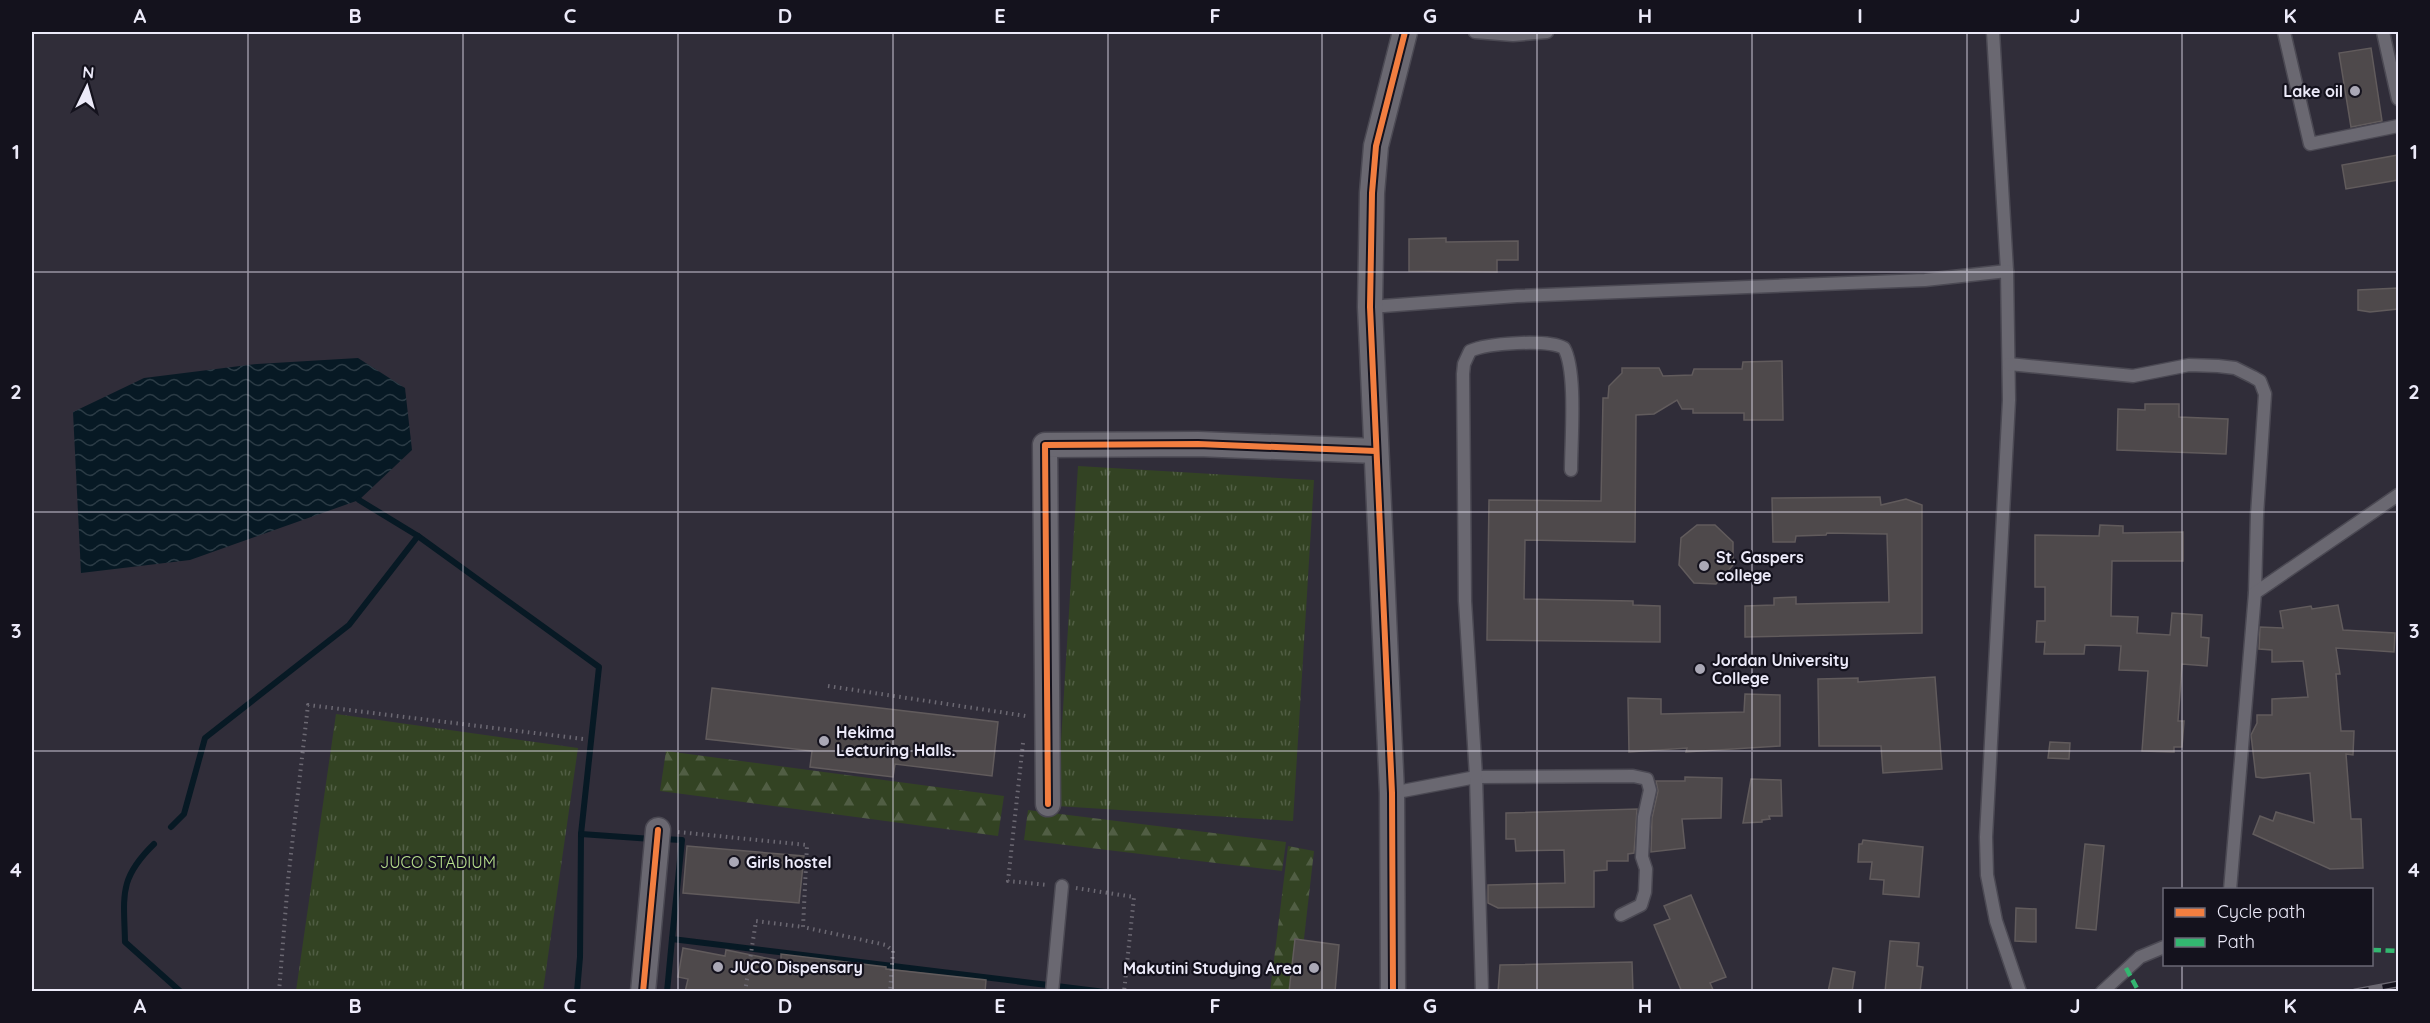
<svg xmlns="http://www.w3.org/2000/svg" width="2430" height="1023" viewBox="0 0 2430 1023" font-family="Quicksand,sans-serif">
	<defs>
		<pattern id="forest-firs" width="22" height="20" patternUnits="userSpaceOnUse" patternTransform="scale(1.5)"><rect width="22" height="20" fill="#334323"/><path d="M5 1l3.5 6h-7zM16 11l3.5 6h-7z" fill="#515e44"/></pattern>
		<pattern id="park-tufts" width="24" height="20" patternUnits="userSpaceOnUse" patternTransform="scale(1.5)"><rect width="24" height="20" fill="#334323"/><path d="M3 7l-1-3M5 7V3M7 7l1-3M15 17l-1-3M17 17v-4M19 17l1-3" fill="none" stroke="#515e44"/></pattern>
		<pattern id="water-waves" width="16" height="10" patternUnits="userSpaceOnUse" patternTransform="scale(1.5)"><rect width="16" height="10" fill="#071924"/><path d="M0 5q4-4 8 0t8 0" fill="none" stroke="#2b3b45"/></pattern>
	</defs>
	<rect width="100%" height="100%" fill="#302d39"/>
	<g fill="url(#forest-firs)">
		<polygon points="666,751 1004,796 998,836 660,791"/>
		<polygon points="1028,810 1286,842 1282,871 1024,840"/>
		<polygon points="1288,846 1314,851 1298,991 1270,992"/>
	</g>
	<g fill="url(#park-tufts)">
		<polygon points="1078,466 1314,480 1293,821 1057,806"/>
		<polygon points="336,714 578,748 543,991 296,991"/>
	</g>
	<polygon fill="url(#water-waves)" points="358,358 405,388 412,450 359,500 190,560 81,573 73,412 144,378 257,364"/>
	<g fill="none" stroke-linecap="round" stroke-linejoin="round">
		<g stroke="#071924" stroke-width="6">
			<polyline points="418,536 599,667 581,834 580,957 577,992"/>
			<polyline points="171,827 184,814 205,738 349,625 418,536 359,500"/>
			<polyline points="581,834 652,839"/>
			<polyline points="662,839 682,840 672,939 1105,992"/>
			<path d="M154,844C118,879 124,896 125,942L181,992"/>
			<polyline points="667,992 672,939"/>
		</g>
	</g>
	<g fill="#4e494b" stroke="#615b5c" stroke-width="1.5">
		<polygon points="2371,48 2382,121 2351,127 2339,53"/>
		<polygon points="2398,155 2398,180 2346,189 2342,165"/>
		<polygon points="1446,238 1446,242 1518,241 1518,260 1497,260 1497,272 1409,271 1409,239"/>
		<polygon points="2398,288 2398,309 2370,312 2358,310 2358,290"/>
		<polygon points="1782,361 1783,420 1744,420 1744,413 1693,413 1693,409 1682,409 1677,400 1654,414 1636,415 1635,542 1525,540 1524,599 1633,601 1633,605 1660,606 1660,642 1487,640 1489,500 1601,501 1603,398 1608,398 1609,386 1622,373 1622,368 1659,368 1663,376 1692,375 1694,369 1742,369 1743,362"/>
		<polygon points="2145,404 2179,404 2179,417 2228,419 2226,454 2117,450 2118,409 2145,410"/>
		<polygon points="1880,497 1881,505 1906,499 1922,505 1922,633 1745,637 1745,606 1774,605 1774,598 1796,597 1796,604 1889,602 1887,534 1827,533 1826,535 1796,536 1795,542 1773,542 1772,498"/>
		<polygon points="1697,525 1715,525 1733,542 1733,565 1716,584 1694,583 1679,565 1681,538"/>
		<polygon points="2100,525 2123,526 2123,533 2183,532 2183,561 2112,561 2111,616 2138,617 2137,633 2170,635 2172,613 2202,615 2201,637 2209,638 2207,666 2182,664 2178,721 2184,721 2182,747 2174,747 2174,752 2142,751 2148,671 2119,670 2121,646 2085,645 2084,654 2044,654 2045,642 2036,642 2037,621 2045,621 2045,587 2035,587 2035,535 2099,536"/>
		<polygon points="2338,605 2343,630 2395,633 2394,652 2336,648 2340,674 2336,674 2341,731 2354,731 2353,755 2346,754 2351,819 2361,819 2363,868 2330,869 2253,834 2260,816 2273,821 2276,812 2314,823 2310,773 2263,778 2256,777 2251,735 2257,723 2257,715 2272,715 2272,699 2308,697 2303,661 2272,662 2272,650 2259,649 2260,627 2283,628 2280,611 2311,606 2312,609"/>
		<polygon points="1935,677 1942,769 1883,773 1881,746 1819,746 1818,679 1858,678 1858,682"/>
		<polygon points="712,688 998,722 992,776 895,764 893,777 810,767 812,751 706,739"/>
		<polygon points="1745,694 1780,695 1780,746 1686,752 1687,748 1629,752 1628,698 1661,699 1661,714 1744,712"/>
		<polygon points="2050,742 2070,743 2069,759 2048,758"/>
		<polygon points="1685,777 1722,778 1721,818 1682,819 1685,848 1651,852 1652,818 1658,791 1656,781 1685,781"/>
		<polygon points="1751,779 1781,780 1782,816 1769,816 1770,819 1762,820 1762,822 1743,823"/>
		<polygon points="1637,809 1634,853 1628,854 1628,861 1607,861 1607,870 1594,871 1594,907 1498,908 1488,903 1488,885 1565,883 1564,850 1516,851 1515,839 1506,839 1506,813"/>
		<polygon points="1863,840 1923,847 1919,897 1883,894 1884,880 1870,879 1872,862 1858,862 1859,844 1862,844"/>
		<polygon points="2085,844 2104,846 2096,930 2076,928"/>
		<polygon points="687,846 804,856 799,903 683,893"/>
		<polygon points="1691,895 1726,977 1710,983 1714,992 1682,992 1654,925 1670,919 1664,906"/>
		<polygon points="2016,908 2036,909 2036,942 2015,941"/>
		<polygon points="1295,939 1339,945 1335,992 1289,992"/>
		<polygon points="1890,941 1919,943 1917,966 1923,967 1920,992 1885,992"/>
		<polygon points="683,948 725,956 726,950 781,961 781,954 886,967 886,969 986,980 985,992 685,992 688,979 678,977"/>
		<polygon points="1632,962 1633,992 1498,992 1500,965"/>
		<polygon points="1833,968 1855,972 1852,992 1828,992"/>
	</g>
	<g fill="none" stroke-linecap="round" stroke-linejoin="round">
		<defs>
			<g id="service">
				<polyline points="1475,32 1513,35 1547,32"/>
				<polyline points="1993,32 2007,271"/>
				<polyline points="2284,32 2310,144 2398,126"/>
				<polyline points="2383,32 2398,99"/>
				<polyline points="1370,307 1517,296 1925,280 2007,271 2009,400 1986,837 1987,875 1996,921 2020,992"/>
				<polyline points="2009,364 2133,376 2189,365 2218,366 2235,368 2253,377 2260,381 2265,394 2257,515 2255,593"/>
				<polyline points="1392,793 1476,777 1633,776 1647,779 1650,790 1644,817 1642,857 1646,869 1645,892 1641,905 1621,915"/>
				<polyline points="2230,890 2255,593 2398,495"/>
				<polyline points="1052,992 1062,886"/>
				<path d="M1482,992L1476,777L1465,601L1463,374L1464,364L1470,351C1487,343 1547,339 1564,348C1577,371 1571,441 1571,470"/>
				<polyline points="2102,992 2140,957 2164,947"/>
			</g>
			<g id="minor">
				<polyline points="1048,804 1045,445 1198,444 1376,451"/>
				<polyline points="643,992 658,830"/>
				<polyline points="1393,992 1392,793 1370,307 1372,193 1376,146 1405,32"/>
			</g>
		</defs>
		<use href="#service" stroke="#4b4953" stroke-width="15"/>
		<use href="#minor" stroke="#4b4953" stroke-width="27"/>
		<g stroke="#6c6973" stroke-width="4" stroke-dasharray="1.5 4.5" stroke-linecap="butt">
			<polyline points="828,686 1026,716"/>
			<polyline points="1023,743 1008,881 1048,885"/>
			<polyline points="678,832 807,845 803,927 886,945 893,951 890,992"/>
			<polyline points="1076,888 1134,897 1124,992"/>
			<polyline points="279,992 288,880 308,705 583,739"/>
			<polyline points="745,992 756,921 803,927"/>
		</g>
		<use href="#service" stroke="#6a6871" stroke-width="12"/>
		<use href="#minor" stroke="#6a6871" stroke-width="24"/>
		<defs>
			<polyline id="rail" points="2355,992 2398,984"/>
		</defs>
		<use href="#rail" stroke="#6b6872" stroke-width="7"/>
		<use href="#rail" stroke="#14121d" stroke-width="4.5" stroke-dasharray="14" stroke-linecap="butt"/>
		<g stroke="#33b770" stroke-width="4.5" stroke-dasharray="9 4.5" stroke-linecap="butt">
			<polyline points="2372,950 2398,951"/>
			<polyline points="2126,968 2139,992"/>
		</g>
		<defs>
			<g id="cycleway">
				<polyline points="1048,804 1045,445 1198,444 1376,451"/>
				<polyline points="643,992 658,830"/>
				<polyline points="1393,992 1392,793 1370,307 1372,193 1376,146 1405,32"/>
			</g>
		</defs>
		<use href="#cycleway" stroke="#14121d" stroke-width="10"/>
		<use href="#cycleway" stroke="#f27e40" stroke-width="6"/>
	</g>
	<path fill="none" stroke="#eceaf9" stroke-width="1.5" stroke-opacity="0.55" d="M248,32V992M463,32V992M678,32V992M893,32V992M1108,32V992M1322,32V992M1537,32V992M1752,32V992M1967,32V992M2182,32V890M32,272H2398M32,512H2398M32,751H2398M2182,964V992"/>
	<g fill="#aaa8b6" stroke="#14121d" stroke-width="2">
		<circle cx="2355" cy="91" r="6"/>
		<circle cx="1704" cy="566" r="6"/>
		<circle cx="1700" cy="669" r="6"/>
		<circle cx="824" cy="741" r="6"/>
		<circle cx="734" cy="862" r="6"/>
		<circle cx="718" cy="967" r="6"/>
		<circle cx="1314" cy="968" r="6"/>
	</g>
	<g text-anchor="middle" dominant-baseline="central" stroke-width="4.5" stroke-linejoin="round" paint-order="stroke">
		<g font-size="16" font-weight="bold" fill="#eceaf9" stroke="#14121d" text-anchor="start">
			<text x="2343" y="91" text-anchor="end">Lake oil</text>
			<text x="1716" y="557">St. Gaspers<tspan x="1716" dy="18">college</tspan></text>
			<text x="1712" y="660">Jordan University<tspan x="1712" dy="18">College</tspan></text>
			<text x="836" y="732">Hekima<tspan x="836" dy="18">Lecturing Halls.</tspan></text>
			<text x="746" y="862">Girls hostel</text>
			<text x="730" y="967">JUCO Dispensary</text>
			<text x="1302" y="968" text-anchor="end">Makutini Studying Area</text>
		</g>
		<g font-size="16" fill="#b9e28e" stroke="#14121d">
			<text x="438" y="862">JUCO STADIUM</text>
		</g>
	</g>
	<rect width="2430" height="1023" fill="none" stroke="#14121d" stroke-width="66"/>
	<rect x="2163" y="888" width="210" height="78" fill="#14121d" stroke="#6a6875" stroke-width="1.5"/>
	<rect x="2175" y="908" width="30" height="9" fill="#f27e40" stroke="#6a6875" stroke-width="1.5"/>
	<text x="2217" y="918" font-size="18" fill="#eceaf9">Cycle path</text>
	<rect x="2175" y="938" width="30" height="9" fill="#33b770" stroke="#6a6875" stroke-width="1.5"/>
	<text x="2217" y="948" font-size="18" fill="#eceaf9">Path</text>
	<g transform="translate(87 87) rotate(5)" stroke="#14121d" stroke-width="4.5" paint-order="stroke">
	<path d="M0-4.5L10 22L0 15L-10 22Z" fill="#eceaf9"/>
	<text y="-9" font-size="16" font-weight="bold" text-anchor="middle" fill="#eceaf9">N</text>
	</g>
	<rect x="33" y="33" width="2364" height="957" fill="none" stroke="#eceaf9" stroke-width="2"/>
	<g font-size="20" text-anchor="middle" font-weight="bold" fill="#eceaf9">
		<text x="140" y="23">A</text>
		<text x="355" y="23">B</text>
		<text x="570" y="23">C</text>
		<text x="785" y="23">D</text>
		<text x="1000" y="23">E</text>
		<text x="1215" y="23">F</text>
		<text x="1430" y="23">G</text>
		<text x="1645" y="23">H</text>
		<text x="1860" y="23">I</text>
		<text x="2075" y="23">J</text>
		<text x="2290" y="23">K</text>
		<text x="16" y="159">1</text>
		<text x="2414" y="159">1</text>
		<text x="16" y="399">2</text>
		<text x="2414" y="399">2</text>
		<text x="16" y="638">3</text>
		<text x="2414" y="638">3</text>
		<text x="16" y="877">4</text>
		<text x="2414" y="877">4</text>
		<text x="140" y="1013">A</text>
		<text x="355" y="1013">B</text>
		<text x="570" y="1013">C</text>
		<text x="785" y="1013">D</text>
		<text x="1000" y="1013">E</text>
		<text x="1215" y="1013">F</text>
		<text x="1430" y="1013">G</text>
		<text x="1645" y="1013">H</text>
		<text x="1860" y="1013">I</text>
		<text x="2075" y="1013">J</text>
		<text x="2290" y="1013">K</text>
	</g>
</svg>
